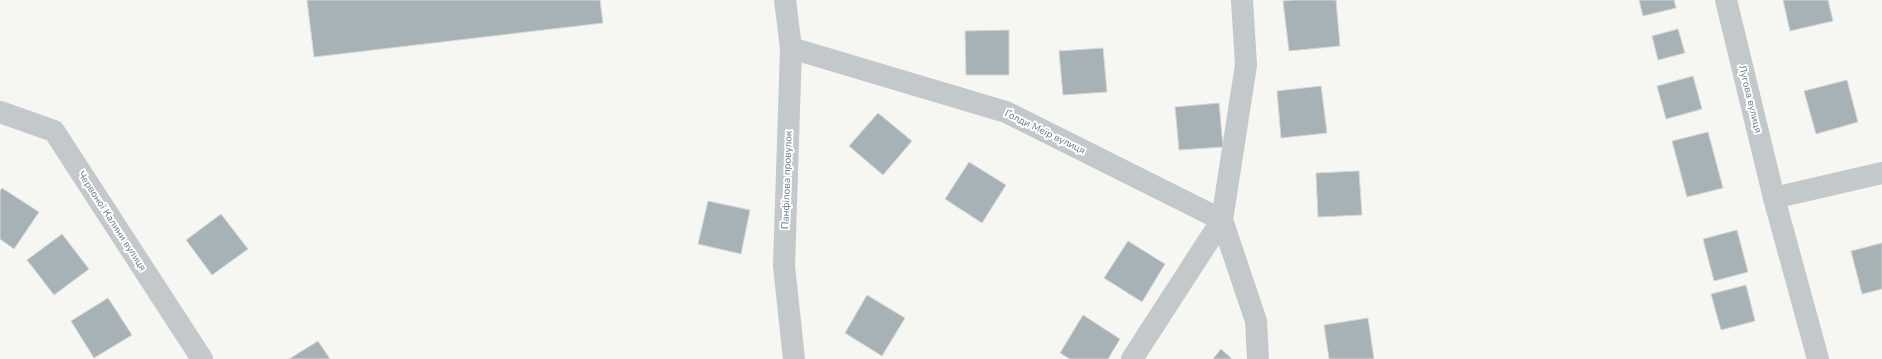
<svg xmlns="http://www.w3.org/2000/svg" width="1882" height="359" viewBox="0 0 1882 359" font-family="'Nunito Sans',sans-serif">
	<rect width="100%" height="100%" fill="#f6f6f2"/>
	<g fill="#a7b2b7" stroke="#d7d7d5">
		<polygon points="307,0 600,0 603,23 314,57"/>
		<polygon points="1293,0 1336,0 1340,46 1289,51 1283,1"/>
		<polygon points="1639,0 1674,0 1676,8 1643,16"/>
		<polygon points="1783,0 1828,0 1833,21 1790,31"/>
		<polygon points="1678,29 1685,53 1658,60 1652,36"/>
		<polygon points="1009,30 1009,75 966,75 965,31"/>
		<polygon points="1103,48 1107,92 1063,95 1059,51"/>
		<polygon points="1693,76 1702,109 1666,119 1657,86"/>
		<polygon points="1847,80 1858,122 1816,134 1804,91"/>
		<polygon points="1321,86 1327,133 1281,138 1277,91"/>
		<polygon points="1219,103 1223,147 1179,150 1175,107"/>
		<polygon points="878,113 912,141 883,175 849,146"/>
		<polygon points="1708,132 1723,188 1687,197 1672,141"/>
		<polygon points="969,162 1006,185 982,223 945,199"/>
		<polygon points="1359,171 1362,215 1318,217 1316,173"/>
		<polygon points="2,188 39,212 14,249 0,239 0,191"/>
		<polygon points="708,201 750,210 741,254 698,244"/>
		<polygon points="221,214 248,249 212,275 186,240"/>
		<polygon points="1737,230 1748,272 1714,281 1703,239"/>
		<polygon points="62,234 89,269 54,295 27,260"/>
		<polygon points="1128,241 1165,264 1142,302 1104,278"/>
		<polygon points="1882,243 1882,289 1862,294 1851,251"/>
		<polygon points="1746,285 1755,321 1721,330 1711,294"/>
		<polygon points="867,295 905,318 882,356 845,333"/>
		<polygon points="108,298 132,335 94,358 71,321"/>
		<polygon points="1083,315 1120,339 1108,359 1070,359 1060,353"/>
		<polygon points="1368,318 1374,359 1329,359 1324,325"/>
		<polygon points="318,341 330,359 289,359"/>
		<polygon points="1221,349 1232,359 1213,359"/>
	</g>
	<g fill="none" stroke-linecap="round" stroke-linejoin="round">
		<g stroke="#c3c8cb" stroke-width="22">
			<polyline points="785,0 791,48 784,266 794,359"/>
			<polyline points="1726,0 1774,198 1818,359"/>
			<polyline points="791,48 1006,112 1222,220 1256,321 1258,359"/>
			<polyline points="0,112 54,131 202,359"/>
			<polyline points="1774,198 1882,173"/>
			<polyline points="1132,359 1222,220 1246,65 1242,0"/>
		</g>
	</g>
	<g text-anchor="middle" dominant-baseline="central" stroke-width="4" stroke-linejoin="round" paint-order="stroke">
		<g font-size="10" fill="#627a86" stroke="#fff">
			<text transform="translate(1750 99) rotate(76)">Лугова вулиця</text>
			<text transform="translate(1045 132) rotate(26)">Ґолди Меїр вулиця</text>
			<text transform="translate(787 180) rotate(-88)">Панфілова провулок</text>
			<text transform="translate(112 221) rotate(57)">Червоної Калини вулиця</text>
		</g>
	</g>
</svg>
